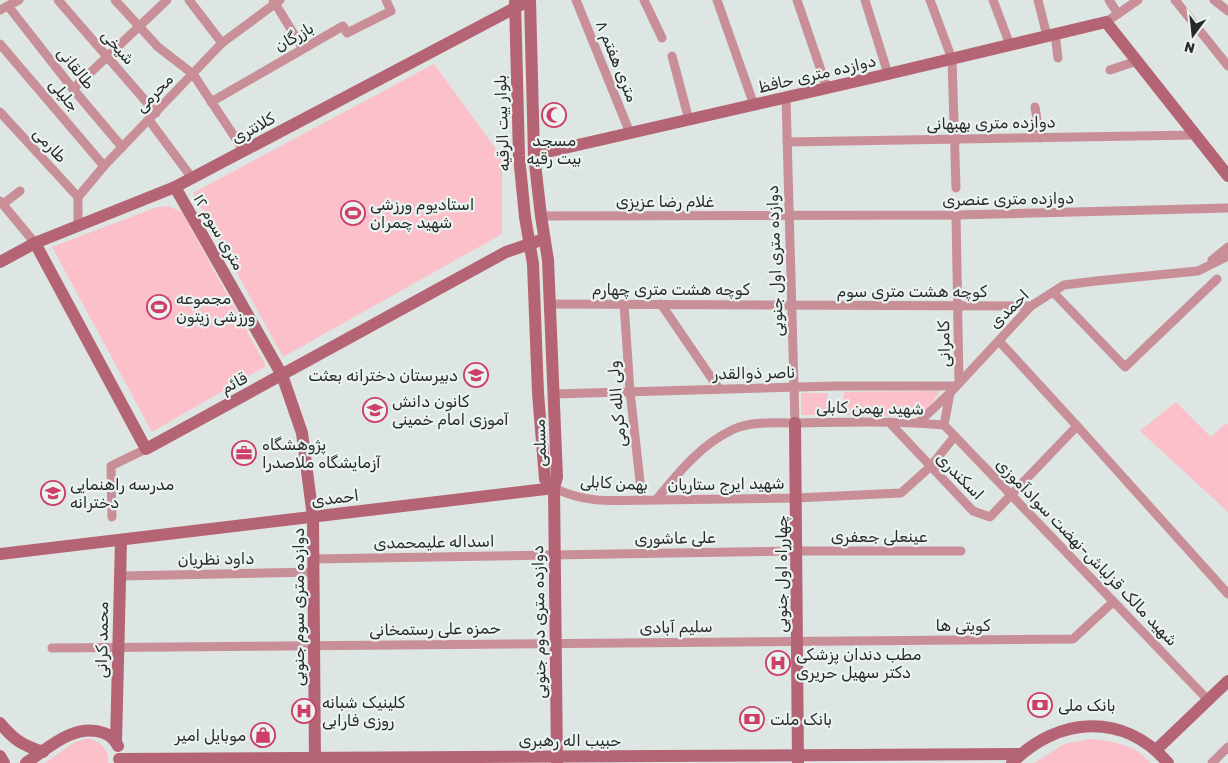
<svg xmlns="http://www.w3.org/2000/svg" width="1228" height="763" viewBox="0 0 1228 763" font-family="Rubik,'Noto Naskh Arabic',sans-serif">
	<rect width="100%" height="100%" fill="#dde6e2"/>
	<g fill="#fbc0ca">
		<polygon points="434,64 502,157 502,234 283,357 193,193"/>
		<polygon points="168,206 182,212 266,366 152,432 52,247 157,207"/>
		<polygon points="940,391 922,417 844,415 844,392"/>
		<rect x="801" y="393" width="27" height="22"/>
		<polygon points="1176,402 1211,437 1226,423 1228,425 1228,512 1140,431"/>
		<path d="M88,738C101,742 109,749 108,763H45L75,742Z"/>
		<path d="M1091,739C1112,741 1137,745 1150,763H1034L1064,744Z"/>
	</g>
	<g fill="none" stroke-linecap="round" stroke-linejoin="round">
		<g stroke="#c88f99" stroke-width="9">
			<polyline points="58,0 156,113"/>
			<polyline points="115,0 158,47 193,74 244,151"/>
			<polyline points="189,0 222,43"/>
			<polyline points="273,0 303,49"/>
			<polyline points="576,0 630,133"/>
			<polyline points="644,0 662,38"/>
			<polyline points="717,0 754,105"/>
			<polyline points="797,0 827,88"/>
			<polyline points="865,0 888,74"/>
			<polyline points="930,0 952,59 956,188"/>
			<polyline points="993,0 1010,45"/>
			<polyline points="1038,0 1047,36"/>
			<polyline points="1109,0 1118,14"/>
			<polyline points="1175,0 1228,66"/>
			<polyline points="1214,0 1228,11"/>
			<polyline points="8,6 73,89 122,147"/>
			<polyline points="0,10 19,0"/>
			<polyline points="1106,22 1138,0"/>
			<polyline points="1055,34 1058,58"/>
			<polyline points="0,44 104,166"/>
			<polyline points="672,56 689,120"/>
			<polyline points="1110,70 1137,61"/>
			<polyline points="73,89 167,0"/>
			<polyline points="786,98 795,423"/>
			<polyline points="211,102 343,26 347,33 391,11 386,0"/>
			<polyline points="1035,107 1040,138"/>
			<polyline points="0,112 78,197"/>
			<polyline points="149,120 192,178"/>
			<polyline points="787,142 1196,135"/>
			<polyline points="0,201 35,243"/>
			<polyline points="3,204 20,191"/>
			<polyline points="956,215 959,382"/>
			<polyline points="541,216 956,215 1228,208"/>
			<polyline points="78,226 78,197 104,166 222,43 280,0"/>
			<polyline points="1212,260 1228,247"/>
			<polyline points="1053,292 1125,367 1217,279"/>
			<polyline points="551,304 1031,306"/>
			<polyline points="624,304 630,391 642,500"/>
			<polyline points="661,304 719,389"/>
			<polyline points="999,341 1077,426"/>
			<polyline points="554,394 836,386 956,386"/>
			<polyline points="889,422 973,511 990,517 1077,426 1228,594"/>
			<polyline points="918,423 950,393 1031,306 1064,285 1096,281 1198,271 1228,256"/>
			<polyline points="944,425 1208,700"/>
			<polyline points="944,425 950,393"/>
			<path d="M554,488C589,505 618,500 656,500C678,473 701,444 734,429C751,421 781,423 799,423C847,422 896,421 944,425"/>
			<polyline points="656,500 796,498 901,493 930,467 955,436"/>
			<polyline points="112,517 111,466 146,449"/>
			<polyline points="313,559 797,551 961,551"/>
			<polyline points="120,576 313,572"/>
			<polyline points="52,648 1073,639 1113,602"/>
			<polyline points="1212,763 1228,747"/>
		</g>
		<g stroke="#b56475" stroke-width="12">
			<polyline points="530,0 534,155 541,216 548,260 557,477 554,488 557,763"/>
			<polyline points="515,2 519,156 525,217 533,264 538,393 545,479 554,488"/>
			<polyline points="534,155 888,74 1106,22 1228,176"/>
			<polyline points="175,187 282,375 302,433 313,517 315,763"/>
			<polyline points="35,243 146,449 506,252 544,239"/>
			<polyline points="0,262 35,243 175,187 530,0"/>
			<polyline points="795,423 798,763"/>
			<polyline points="0,554 554,488"/>
			<path d="M0,723C14,740 22,745 43,752"/>
			<polyline points="116,742 121,540"/>
			<polyline points="1156,750 1228,681"/>
			<polyline points="0,756 4,763"/>
			<polyline points="119,759 1021,754"/>
			<path d="M26,763C48,748 75,722 104,733C110,735 115,740 118,746"/>
			<path d="M1012,763C1058,716 1124,712 1168,763"/>
		</g>
	</g>
	<defs>
		<symbol id="mosque-ring" viewBox="-11 -11 22 22"><circle r="9.5" fill="#eaf3f0" stroke="#cd3f67" stroke-width="1.5"/><path d="M3.5-4.9A6 6 0 1 0 3.5 4.9A5 5 0 1 1 3.5-4.9Z" fill="#cd3f67"/></symbol>
		<symbol id="stadium-ring" viewBox="-11 -11 22 22"><circle r="9.5" fill="#eaf3f0" stroke="#cd3f67" stroke-width="1.5"/><path d="M0-5a6.5 5 0 1 0 0 10a6.5 5 0 1 0 0-10ZM-3.5-1.8h7v3.6h-7Z" fill="#cd3f67"/></symbol>
		<symbol id="school-ring" viewBox="-11 -11 22 22"><circle r="9.5" fill="#eaf3f0" stroke="#cd3f67" stroke-width="1.5"/><path d="M0-5L7-2L0 1L-7-2ZM-4 1L0 2.5L4 1V4Q0 6-4 4Z" fill="#cd3f67"/></symbol>
		<symbol id="office-ring" viewBox="-11 -11 22 22"><circle r="9.5" fill="#eaf3f0" stroke="#cd3f67" stroke-width="1.5"/><path d="M-6-3h4V-5.5h4V-3h4V5H-6ZM-1-4.5V-3h2v-1.5ZM-6 0V1H6V0Z" fill="#cd3f67"/></symbol>
		<symbol id="hospital-ring" viewBox="-11 -11 22 22"><circle r="9.5" fill="#eaf3f0" stroke="#cd3f67" stroke-width="1.5"/><path d="M-5-5h3v3.5h4V-5h3V5h-3V1.5h-4V5h-3Z" fill="#cd3f67"/></symbol>
		<symbol id="bank-ring" viewBox="-11 -11 22 22"><circle r="9.5" fill="#eaf3f0" stroke="#cd3f67" stroke-width="1.5"/><path d="M-6-4H6V4H-6ZM0-2.3a2.3 2.3 0 1 0 0 4.6a2.3 2.3 0 1 0 0-4.6Z" fill="#cd3f67"/></symbol>
		<symbol id="shop-ring" viewBox="-11 -11 22 22"><circle r="9.5" fill="#eaf3f0" stroke="#cd3f67" stroke-width="1.5"/><path d="M-5-2.5h2.3a2.7 3.5 0 0 1 5.4 0H5L5.5 6h-11ZM-1.5-2.5h3a1.5 2.3 0 0 0-3 0Z" fill="#cd3f67"/></symbol>
	</defs>
	<g fill-rule="evenodd">
		<use href="#mosque-ring" x="540" y="101" width="28" height="28"/>
		<use href="#stadium-ring" x="339" y="199" width="28" height="28"/>
		<use href="#stadium-ring" x="145" y="293" width="28" height="28"/>
		<use href="#school-ring" x="462" y="361" width="28" height="28"/>
		<use href="#school-ring" x="361" y="396" width="28" height="28"/>
		<use href="#office-ring" x="230" y="439" width="28" height="28"/>
		<use href="#school-ring" x="39" y="479" width="28" height="28"/>
		<use href="#hospital-ring" x="764" y="649" width="28" height="28"/>
		<use href="#bank-ring" x="1026" y="691" width="28" height="28"/>
		<use href="#hospital-ring" x="290" y="697" width="28" height="28"/>
		<use href="#bank-ring" x="738" y="705" width="28" height="28"/>
		<use href="#shop-ring" x="249" y="721" width="28" height="28"/>
	</g>
	<g text-anchor="middle" dominant-baseline="central" stroke-width="4.5" stroke-linejoin="round" paint-order="stroke">
		<g font-size="16" fill="#282b2a" stroke="#eaf3f0">
			<text transform="translate(294 37) rotate(-30)">بازرگان</text>
			<text transform="translate(118 47) rotate(48)">شیخی</text>
			<text transform="translate(617 61) rotate(68)">۸ متری هفتم</text>
			<text transform="translate(76 68) rotate(51)">طالقانی</text>
			<text transform="translate(817 74) rotate(-13)">دوازده متری حافظ</text>
			<text transform="translate(154 93) rotate(-46)">محرمی</text>
			<text transform="translate(64 95) rotate(50)">جلیلی</text>
			<text transform="translate(502 123) rotate(-92)">بلوار بیت الرقیه</text>
			<text transform="translate(991 123) rotate(-1)">دوازده متری بهبهانی</text>
			<text transform="translate(253 128) rotate(-28)">کلانتری</text>
			<text transform="translate(50 145) rotate(47)">طارمی</text>
			<text transform="translate(1008 199) rotate(-1)">دوازده متری عنصری</text>
			<text x="665" y="201">غلام رضا عزیزی</text>
			<text transform="translate(219 232) rotate(60)">۱۲ متری سوم</text>
			<text transform="translate(775 261) rotate(-92)">دوازده متری اول جنوبی</text>
			<text x="671" y="289">کوچه هشت متری چهارم</text>
			<text x="912" y="291">کوچه هشت متری سوم</text>
			<text transform="translate(1009 309) rotate(-44)">احمدی</text>
			<text transform="translate(944 344) rotate(-91)">کامرانی</text>
			<text transform="translate(754 373) rotate(-1)">ناصر ذوالقدر</text>
			<text transform="translate(234 383) rotate(-28)">قائم</text>
			<text transform="translate(617 404) rotate(-95)">ولی الله کرمی</text>
			<text transform="translate(870 408) rotate(1)">شهید بهمن کابلی</text>
			<text transform="translate(540 443) rotate(-92)">مسلمی</text>
			<text transform="translate(960 476) rotate(45)">اسکندری</text>
			<text transform="translate(614 483) rotate(3)">بهمن کابلی</text>
			<text transform="translate(726 484) rotate(-1)">شهید ایرج ستاریان</text>
			<text transform="translate(335 498) rotate(-7)">احمدی</text>
			<text x="879" y="536">عینعلی جعفری</text>
			<text transform="translate(675 538) rotate(-1)">علی عاشوری</text>
			<text transform="translate(434 542) rotate(-1)">اسداله علیمحمدی</text>
			<text transform="translate(1087 552) rotate(46)">شهید مالک قزلباش-نهضت سوادآموزی</text>
			<text transform="translate(216 559) rotate(-1)">داود نظریان</text>
			<text transform="translate(781 574) rotate(-90)">چهارراه اول جنوبی</text>
			<text transform="translate(298 607) rotate(-90)">دوازده متری سوم جنوبی</text>
			<text transform="translate(539 622) rotate(-91)">دوازده متری دوم جنوبی</text>
			<text x="963" y="625">کویتی ها</text>
			<text transform="translate(676 627) rotate(-1)">سلیم آبادی</text>
			<text transform="translate(435 629) rotate(-1)">حمزه علی رستمخانی</text>
			<text transform="translate(102 640) rotate(-89)">محمد کرانی</text>
			<text x="570" y="740">حبیب اله رهبری</text>
		</g>
		<g font-size="16" fill="#282b2a" stroke="#eaf3f0" text-anchor="start">
			<text x="554" y="140" text-anchor="middle">مسجد<tspan x="554" dy="18">بیت رقیه</tspan></text>
			<text x="370" y="204">استادیوم ورزشی<tspan x="370" dy="18">شهید چمران</tspan></text>
			<text x="176" y="298">مجموعه<tspan x="176" dy="18">ورزشی زیتون</tspan></text>
			<text x="458" y="375" text-anchor="end">دبیرستان دخترانه بعثت</text>
			<text x="392" y="401">کانون دانش<tspan x="392" dy="18">آموزی امام خمینی</tspan></text>
			<text x="262" y="444">پژوهشگاه<tspan x="262" dy="18">آزمایشگاه ملاصدرا</tspan></text>
			<text x="70" y="484">مدرسه راهنمایی<tspan x="70" dy="18">دخترانه</tspan></text>
			<text x="796" y="654">مطب دندان پزشکی<tspan x="796" dy="18">دکتر سهیل حریری</tspan></text>
			<text x="322" y="702">کلینیک شبانه<tspan x="322" dy="18">روزی فارابی</tspan></text>
			<text x="1058" y="705">بانک ملی</text>
			<text x="770" y="719">بانک ملت</text>
			<text x="246" y="735" text-anchor="end">موبایل امیر</text>
		</g>
	</g>
	<g transform="translate(1193 35) rotate(195)" stroke="#eaf3f0" stroke-width="4" paint-order="stroke">
	<path d="M0-4L9 19L0 12L-9 19Z" fill="#282b2a"/>
	<text y="-8" font-size="14" font-weight="bold" text-anchor="middle" fill="#282b2a">N</text>
	</g>
</svg>
